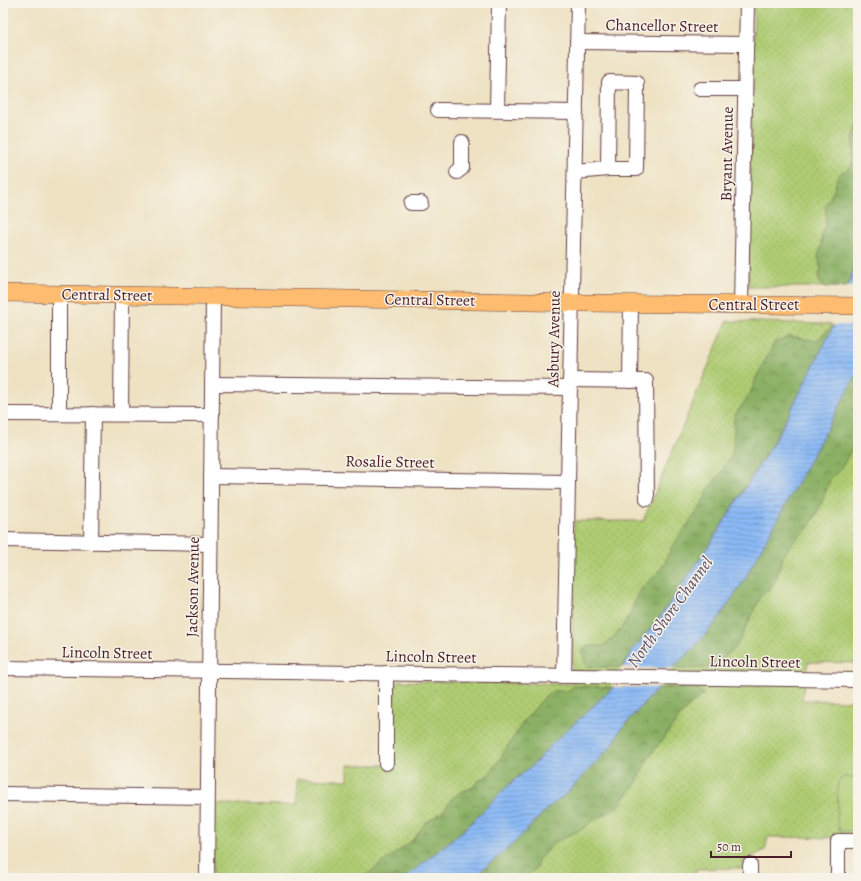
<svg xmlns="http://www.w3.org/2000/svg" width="861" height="881" viewBox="0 0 861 881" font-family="Alegreya,serif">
	<defs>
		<pattern id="grass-dots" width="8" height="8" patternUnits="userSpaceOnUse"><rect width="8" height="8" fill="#afcc73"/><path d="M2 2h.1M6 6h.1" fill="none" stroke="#98af64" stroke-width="1.8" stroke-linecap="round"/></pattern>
		<pattern id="forest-crowns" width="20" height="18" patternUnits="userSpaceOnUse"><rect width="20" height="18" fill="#8bb065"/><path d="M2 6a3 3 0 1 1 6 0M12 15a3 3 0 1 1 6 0" fill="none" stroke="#748f53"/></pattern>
		<pattern id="water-rules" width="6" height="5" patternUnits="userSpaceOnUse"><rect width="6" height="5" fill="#8ab9f5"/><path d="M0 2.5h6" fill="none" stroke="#7396c7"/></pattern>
	</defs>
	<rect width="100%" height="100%" fill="#f7f3e8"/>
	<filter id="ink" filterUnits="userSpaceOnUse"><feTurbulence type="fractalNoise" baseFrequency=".025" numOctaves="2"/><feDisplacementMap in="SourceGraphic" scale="8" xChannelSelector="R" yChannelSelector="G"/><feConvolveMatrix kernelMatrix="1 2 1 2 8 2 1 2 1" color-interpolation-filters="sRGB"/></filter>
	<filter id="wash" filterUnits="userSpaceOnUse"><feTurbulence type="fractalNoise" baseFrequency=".012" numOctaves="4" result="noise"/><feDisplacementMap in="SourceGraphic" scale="16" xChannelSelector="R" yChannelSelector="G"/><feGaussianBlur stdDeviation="0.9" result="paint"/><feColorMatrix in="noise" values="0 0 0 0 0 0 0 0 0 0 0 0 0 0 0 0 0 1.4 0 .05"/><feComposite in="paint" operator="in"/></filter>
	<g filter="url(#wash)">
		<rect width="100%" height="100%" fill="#eee2c3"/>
		<g fill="url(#grass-dots)" stroke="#7c764f">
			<polygon points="754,3 858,3 858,253 848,287 748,287"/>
			<polygon points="727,321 858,325 858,663 808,662 802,700 858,701 858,838 768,837 765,850 744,861 743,868 696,869 696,878 213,878 213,804 297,805 297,779 348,780 348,765 393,765 394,686 399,681 572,684 574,521 643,521"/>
		</g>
		<g fill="url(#forest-crowns)" stroke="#6a6848">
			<polygon points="858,124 858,253 848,287 826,287 821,284 818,278 821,269 818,256 821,247 822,233 825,227 826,212 825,207 834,190 837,178 842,172 848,170 853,162 853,139"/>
			<polygon points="834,325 790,412 770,447 712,541 658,620 632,651 623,667 589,667 585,663 582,651 586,646 603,646 608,642 620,630 630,614 635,600 643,587 659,572 665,562 671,548 701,506 708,490 725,466 733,452 734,417 751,392 757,376 775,342 791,336 816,341"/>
			<polygon points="858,372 858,434 855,439 852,449 842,467 830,480 820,507 809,527 790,546 783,557 777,577 770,589 761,596 737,646 722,660 709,668 672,668 691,651 716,622 743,582"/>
			<polygon points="574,686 614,687 553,743 533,765 510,784 466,828 405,878 362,878 413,840 425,823 444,811 451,799 461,792 473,787 478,781 490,774 524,721 548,693 555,691 568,691"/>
			<polygon points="658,688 695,688 704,694 687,708 652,753 644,766 636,784 618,807 591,822 584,828 555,842 539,859 536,868 526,878 472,878 511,846 549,807 565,795 614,743 620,730"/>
		</g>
		<polygon fill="#afcc73" stroke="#7c764f" points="843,777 858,778 858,831 841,831 837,825 838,782"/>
		<polygon fill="url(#water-rules)" stroke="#6a6c90" points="858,253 858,372 743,582 716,622 691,651 672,668 658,688 620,730 614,743 565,795 549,807 511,846 472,878 405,878 466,828 510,784 533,765 553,743 614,687 632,651 658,620 680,588 712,541 771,447 790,412 834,325 852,276"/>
		<g fill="#eee2c3">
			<polygon points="846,287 858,287 858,325 832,325"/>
			<polygon points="621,667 675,668 660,688 611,687"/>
		</g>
	</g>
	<g filter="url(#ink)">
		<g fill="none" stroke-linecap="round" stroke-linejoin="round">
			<defs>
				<g id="minor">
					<polyline points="577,42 746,44"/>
					<polyline points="700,89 745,89"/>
					<polyline points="438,110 576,112"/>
					<polyline points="497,110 499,3"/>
					<polyline points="457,172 462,168 462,142"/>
					<polyline points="575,172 608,169 636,169 637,83 609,82 608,169"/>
					<polyline points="411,203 421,203"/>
					<polyline points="59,294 59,414"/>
					<polyline points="741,305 747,3"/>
					<polyline points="570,380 646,381 647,499"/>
					<polyline points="630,381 631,304"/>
					<polyline points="212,384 570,388"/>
					<polyline points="3,414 212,415"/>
					<polyline points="121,414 122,295"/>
					<polyline points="211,476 568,482"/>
					<polyline points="3,540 210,544"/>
					<polyline points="91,542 93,414"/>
					<polyline points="3,668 858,680"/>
					<polyline points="564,676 578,3"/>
					<polyline points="386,763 386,673"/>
					<polyline points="3,794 207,797"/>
					<polyline points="207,878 213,297"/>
					<polyline points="750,878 750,865"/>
					<polyline points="838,878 838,841 858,841"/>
				</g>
				<polyline id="major" points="3,293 584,303 858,306"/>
			</defs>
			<use href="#minor" stroke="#633c42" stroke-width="16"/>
			<use href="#major" stroke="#633c42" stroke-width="18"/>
			<use href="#minor" stroke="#fff" stroke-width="14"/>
			<use href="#major" stroke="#fdbc6f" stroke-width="17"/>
		</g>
	</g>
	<g text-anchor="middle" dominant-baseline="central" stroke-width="3" stroke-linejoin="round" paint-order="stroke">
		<g font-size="16" fill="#4a1f2b" stroke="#f7f3e8">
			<text transform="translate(662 26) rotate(1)">Chancellor Street</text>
			<text transform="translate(727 154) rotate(-89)">Bryant Avenue</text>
			<text transform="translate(107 295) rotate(1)">Central Street</text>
			<text transform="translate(430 300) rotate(1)">Central Street</text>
			<text x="754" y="305">Central Street</text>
			<text transform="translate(554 339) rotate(-89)">Asbury Avenue</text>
			<text transform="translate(390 462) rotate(1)">Rosalie Street</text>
			<text transform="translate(193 587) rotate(-89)">Jackson Avenue</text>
			<text transform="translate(107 653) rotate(1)">Lincoln Street</text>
			<text transform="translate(431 657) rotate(1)">Lincoln Street</text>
			<text transform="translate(755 662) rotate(1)">Lincoln Street</text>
		</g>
		<g font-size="17" font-style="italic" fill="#5d4d68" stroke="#f7f3e8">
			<text transform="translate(670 612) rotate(-54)">North Shore Channel</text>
		</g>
	</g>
	<rect width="861" height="881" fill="none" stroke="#f7f3e8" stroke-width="16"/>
	<path d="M711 851v6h80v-6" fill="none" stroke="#4a1f2b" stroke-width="2"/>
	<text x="717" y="851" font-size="12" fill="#4a1f2b" stroke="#f7f3e8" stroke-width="3" paint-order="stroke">50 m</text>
</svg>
